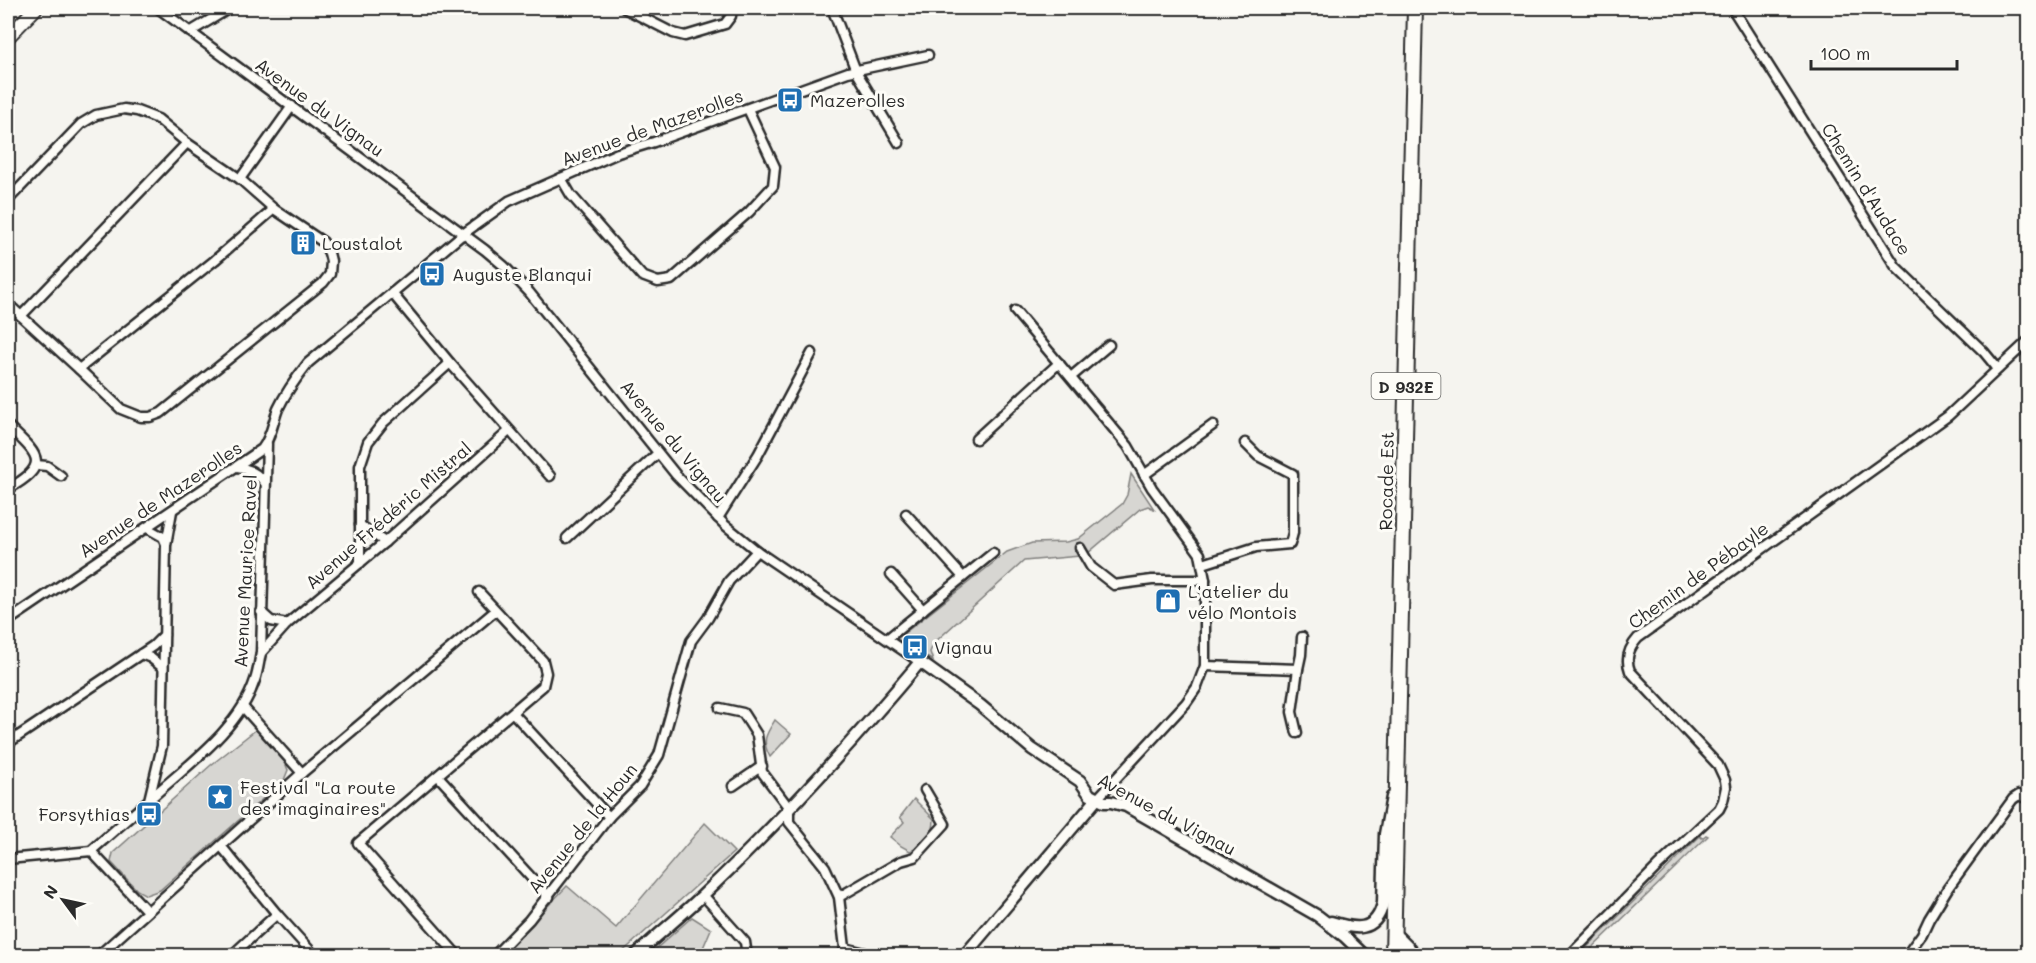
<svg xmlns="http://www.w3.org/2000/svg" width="2036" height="963" viewBox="0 0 2036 963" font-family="Mali,sans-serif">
	<rect width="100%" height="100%" fill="#f5f4ef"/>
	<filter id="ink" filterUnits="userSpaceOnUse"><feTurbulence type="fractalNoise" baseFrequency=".0167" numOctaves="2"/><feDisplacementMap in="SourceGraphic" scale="12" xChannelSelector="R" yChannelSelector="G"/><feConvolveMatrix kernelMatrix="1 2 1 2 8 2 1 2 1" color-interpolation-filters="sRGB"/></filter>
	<g filter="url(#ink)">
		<g fill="#d7d6d2" stroke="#81807e" stroke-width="1.5">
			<polygon points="1131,474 1154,509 1148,506 1140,509 1088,553 1080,556 1024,561 934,643 930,652 933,661 897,639 1007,552 1032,543 1066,542 1078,539 1122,504 1127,495"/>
			<path d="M775,720L791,734L770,757C761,741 766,734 775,720Z"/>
			<polygon points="258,728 283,758 288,770 284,780 160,890 146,895 137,890 111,862 113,853 211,765"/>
			<path d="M914,799L934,819C934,835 926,846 910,851L901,846L890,837L904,822L900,817Z"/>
			<polygon points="705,823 734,852 619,955 500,956 567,886 616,928"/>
			<polygon points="1706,835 1708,836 1585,955 1579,955 1700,836 1702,838"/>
			<polygon points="692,917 711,929 700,955 649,955"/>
		</g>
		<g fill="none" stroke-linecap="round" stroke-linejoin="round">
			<defs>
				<g id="minor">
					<polyline points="158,8 485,250 504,266 529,292 676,475 725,525 757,551 920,662"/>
					<polyline points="624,8 673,33 685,36 725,24 731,16 732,8"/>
					<polyline points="832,8 856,71 899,143"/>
					<polyline points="1732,8 1896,267 1984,352 1998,369"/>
					<polyline points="190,32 230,8"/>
					<polyline points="561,178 571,195 642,276 658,282 671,280 749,212 773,186 775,167 748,109"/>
					<polyline points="240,179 292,106"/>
					<polyline points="8,200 81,124 96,115 124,109 137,111 158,119 187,143 240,179 274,209 323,242 329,253 331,261 330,274 323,283 161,413 150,417 141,417 121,409 79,369 8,304"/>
					<polyline points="392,293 450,363 550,476"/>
					<polyline points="1015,311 1128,446 1152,488 1200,554 1205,580 1205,666 1197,687 1186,703 1097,799"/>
					<polyline points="21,316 187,143"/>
					<polyline points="79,369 215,260 274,209"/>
					<polyline points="1071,377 1109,345"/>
					<path d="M8,426C38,455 52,464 8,489"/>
					<polyline points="976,439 1059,363"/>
					<polyline points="36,465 47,466 61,476"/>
					<path d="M237,467C249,468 258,474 265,483"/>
					<polyline points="1144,475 1213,425"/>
					<polyline points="906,514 963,577"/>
					<polyline points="718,518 758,455 812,353"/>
					<polyline points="360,525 385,542"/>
					<polyline points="147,528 163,537 166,544"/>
					<polyline points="567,538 658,453"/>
					<polyline points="1080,548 1091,567 1114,585 1152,580 1205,580"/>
					<polyline points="360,563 360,466 368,442 383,423 450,363"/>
					<polyline points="1203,564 1256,547 1290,544 1293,533 1293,474 1258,456 1245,443"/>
					<polyline points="891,574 923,610"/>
					<polyline points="261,612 271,621 287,624"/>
					<path d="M8,621L262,449C271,438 273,422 278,409C286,392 297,377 308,363L463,234L509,201L618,153L654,142L848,72L928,55"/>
					<polyline points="887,639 993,553"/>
					<polyline points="261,653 287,624 385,542 509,431"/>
					<polyline points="141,654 151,658 163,668"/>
					<polyline points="1205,666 1298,669 1301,655 1302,637"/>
					<polyline points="243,707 302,773"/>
					<polyline points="720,708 743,713 757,735 762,772 789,808 789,822 825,867 839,897 845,948 842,956"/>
					<polyline points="513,713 609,817"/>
					<polyline points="1297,733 1292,712 1298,669"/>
					<polyline points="8,743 153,646 164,635"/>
					<polyline points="438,776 549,897"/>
					<polyline points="733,786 762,766"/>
					<path d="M149,800C186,766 239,730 255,680C258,672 259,662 261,653L267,444"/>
					<polyline points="221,846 277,914 315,956"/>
					<polyline points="91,851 147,911"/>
					<polyline points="8,859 91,851 149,800 162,746 166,545 172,511"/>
					<polyline points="703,895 745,942 747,956"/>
					<polyline points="839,897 901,861 915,857 945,824 925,790"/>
					<polyline points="845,948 877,956"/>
					<polyline points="98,956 302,773 495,611"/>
					<polyline points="231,956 277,914"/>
					<polyline points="458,956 358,843 543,686 546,673 543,661 479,592"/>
					<polyline points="494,956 529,920 609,817 640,786 659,755 691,641 708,618 729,581 757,551"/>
					<path d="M1569,956L1657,867L1719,809L1723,801L1726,787L1725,780L1718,765L1630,671C1625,658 1629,648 1638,638L1948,416L2028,341"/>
					<polyline points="1906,956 1922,934 1929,919 1948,888 2013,799 2019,795 2028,799"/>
				</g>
				<g id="tertiary">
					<path d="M1331,922C1354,929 1376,934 1383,903L1385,834L1392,797"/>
					<polyline points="1394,933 1417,956"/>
					<path d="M635,956C657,935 681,916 703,895C780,822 852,743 920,662L980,705L1032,749L1080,781L1090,795L1104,802H1111L1126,806L1318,916L1344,936L1365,956"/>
					<polyline points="964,956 1097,799"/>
				</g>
				<polyline id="secondary" points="8,37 36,8"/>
				<polyline id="primary" points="1393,956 1415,8"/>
			</defs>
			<use href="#minor" stroke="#2b2b2b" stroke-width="13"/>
			<use href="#tertiary" stroke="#2b2b2b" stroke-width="15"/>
			<use href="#secondary" stroke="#2b2b2b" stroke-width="16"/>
			<use href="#primary" stroke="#2b2b2b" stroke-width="18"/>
			<use href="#minor" stroke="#fdfcf7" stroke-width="8"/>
			<use href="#tertiary" stroke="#fdfcf7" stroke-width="10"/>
			<use href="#secondary" stroke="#fdfcf7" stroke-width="12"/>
			<use href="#primary" stroke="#fdfcf7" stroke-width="14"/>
		</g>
	</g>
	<defs>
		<symbol id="bus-square" viewBox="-11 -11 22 22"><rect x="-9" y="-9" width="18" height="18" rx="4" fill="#1f6fb2" stroke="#fdfcf7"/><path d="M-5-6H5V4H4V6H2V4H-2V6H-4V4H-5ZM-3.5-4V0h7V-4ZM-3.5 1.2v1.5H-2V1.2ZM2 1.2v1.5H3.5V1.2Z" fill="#fff"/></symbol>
		<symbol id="building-square" viewBox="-11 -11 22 22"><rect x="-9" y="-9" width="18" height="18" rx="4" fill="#1f6fb2" stroke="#fdfcf7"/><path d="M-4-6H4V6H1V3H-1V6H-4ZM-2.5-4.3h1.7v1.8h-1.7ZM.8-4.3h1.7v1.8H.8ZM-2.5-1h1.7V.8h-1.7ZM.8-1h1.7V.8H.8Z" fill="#fff"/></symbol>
		<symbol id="shop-square" viewBox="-11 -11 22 22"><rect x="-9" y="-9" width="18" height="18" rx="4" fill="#1f6fb2" stroke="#fdfcf7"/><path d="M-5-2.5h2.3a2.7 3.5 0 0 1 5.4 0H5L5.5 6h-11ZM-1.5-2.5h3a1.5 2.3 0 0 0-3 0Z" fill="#fff"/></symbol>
		<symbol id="sight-square" viewBox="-11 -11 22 22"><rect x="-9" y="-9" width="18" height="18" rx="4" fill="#1f6fb2" stroke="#fdfcf7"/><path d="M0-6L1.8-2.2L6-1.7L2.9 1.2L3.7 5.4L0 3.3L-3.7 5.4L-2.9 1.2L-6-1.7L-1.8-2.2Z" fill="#fff"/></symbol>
	</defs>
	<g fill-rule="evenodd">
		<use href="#bus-square" x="775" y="85" width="30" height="30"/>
		<use href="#building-square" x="288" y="228" width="30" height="30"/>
		<use href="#bus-square" x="417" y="259" width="30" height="30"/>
		<use href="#shop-square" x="1153" y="586" width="30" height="30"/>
		<use href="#bus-square" x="900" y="632" width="30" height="30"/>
		<use href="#sight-square" x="205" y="782" width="30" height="30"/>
		<use href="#bus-square" x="134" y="799" width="30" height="30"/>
	</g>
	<g text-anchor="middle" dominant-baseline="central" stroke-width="6" stroke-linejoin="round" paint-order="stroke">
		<rect fill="#fdfcf7" stroke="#6a6a68" stroke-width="1.5" x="1371.5" y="373" width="69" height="26" rx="4.5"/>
		<g font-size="16" font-weight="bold" fill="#2b2b2b">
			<text x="1406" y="386">D 932E</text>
		</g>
		<g font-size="18" fill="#2b2b2b" stroke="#fdfcf7" text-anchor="start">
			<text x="810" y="100">Mazerolles</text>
			<text x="322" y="243">Loustalot</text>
			<text x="452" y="274">Auguste Blanqui</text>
			<text x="1188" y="591">L'atelier du<tspan x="1188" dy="21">vélo Montois</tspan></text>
			<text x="934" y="647">Vignau</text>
			<text x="240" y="787">Festival "La route<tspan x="240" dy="21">des imaginaires"</tspan></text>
			<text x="130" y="814" text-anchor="end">Forsythias</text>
		</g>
		<g font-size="18" fill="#2b2b2b" stroke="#fdfcf7">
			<text transform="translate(320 107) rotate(36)">Avenue du Vignau</text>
			<text transform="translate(652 127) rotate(-20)">Avenue de Mazerolles</text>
			<text transform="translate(1867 189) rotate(58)">Chemin d'Audace</text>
			<text transform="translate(674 441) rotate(50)">Avenue du Vignau</text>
			<text transform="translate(1386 481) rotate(-89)">Rocade Est</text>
			<text transform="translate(160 499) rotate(-34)">Avenue de Mazerolles</text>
			<text transform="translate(388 515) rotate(-41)">Avenue Frédéric Mistral</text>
			<text transform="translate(245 571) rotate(-87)">Avenue Maurice Ravel</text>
			<text transform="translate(1698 575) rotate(-36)">Chemin de Pébayle</text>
			<text transform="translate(1167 814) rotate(28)">Avenue du Vignau</text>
			<text transform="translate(582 828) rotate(-51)">Avenue de la Houn</text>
		</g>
	</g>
	<rect width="2036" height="963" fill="none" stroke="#fdfcf7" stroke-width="30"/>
	<rect x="15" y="15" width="2006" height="933" fill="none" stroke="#2b2b2b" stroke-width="2" filter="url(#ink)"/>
	<g transform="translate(63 900) rotate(303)" stroke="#fdfcf7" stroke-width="4.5" paint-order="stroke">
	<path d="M0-4.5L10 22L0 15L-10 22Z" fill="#2b2b2b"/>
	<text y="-9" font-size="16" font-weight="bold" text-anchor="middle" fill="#2b2b2b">N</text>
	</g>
	<path d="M1811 60v9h146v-9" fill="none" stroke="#2b2b2b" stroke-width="3"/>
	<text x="1820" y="60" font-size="18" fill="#2b2b2b" stroke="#fdfcf7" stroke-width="4.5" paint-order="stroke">100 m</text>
</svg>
